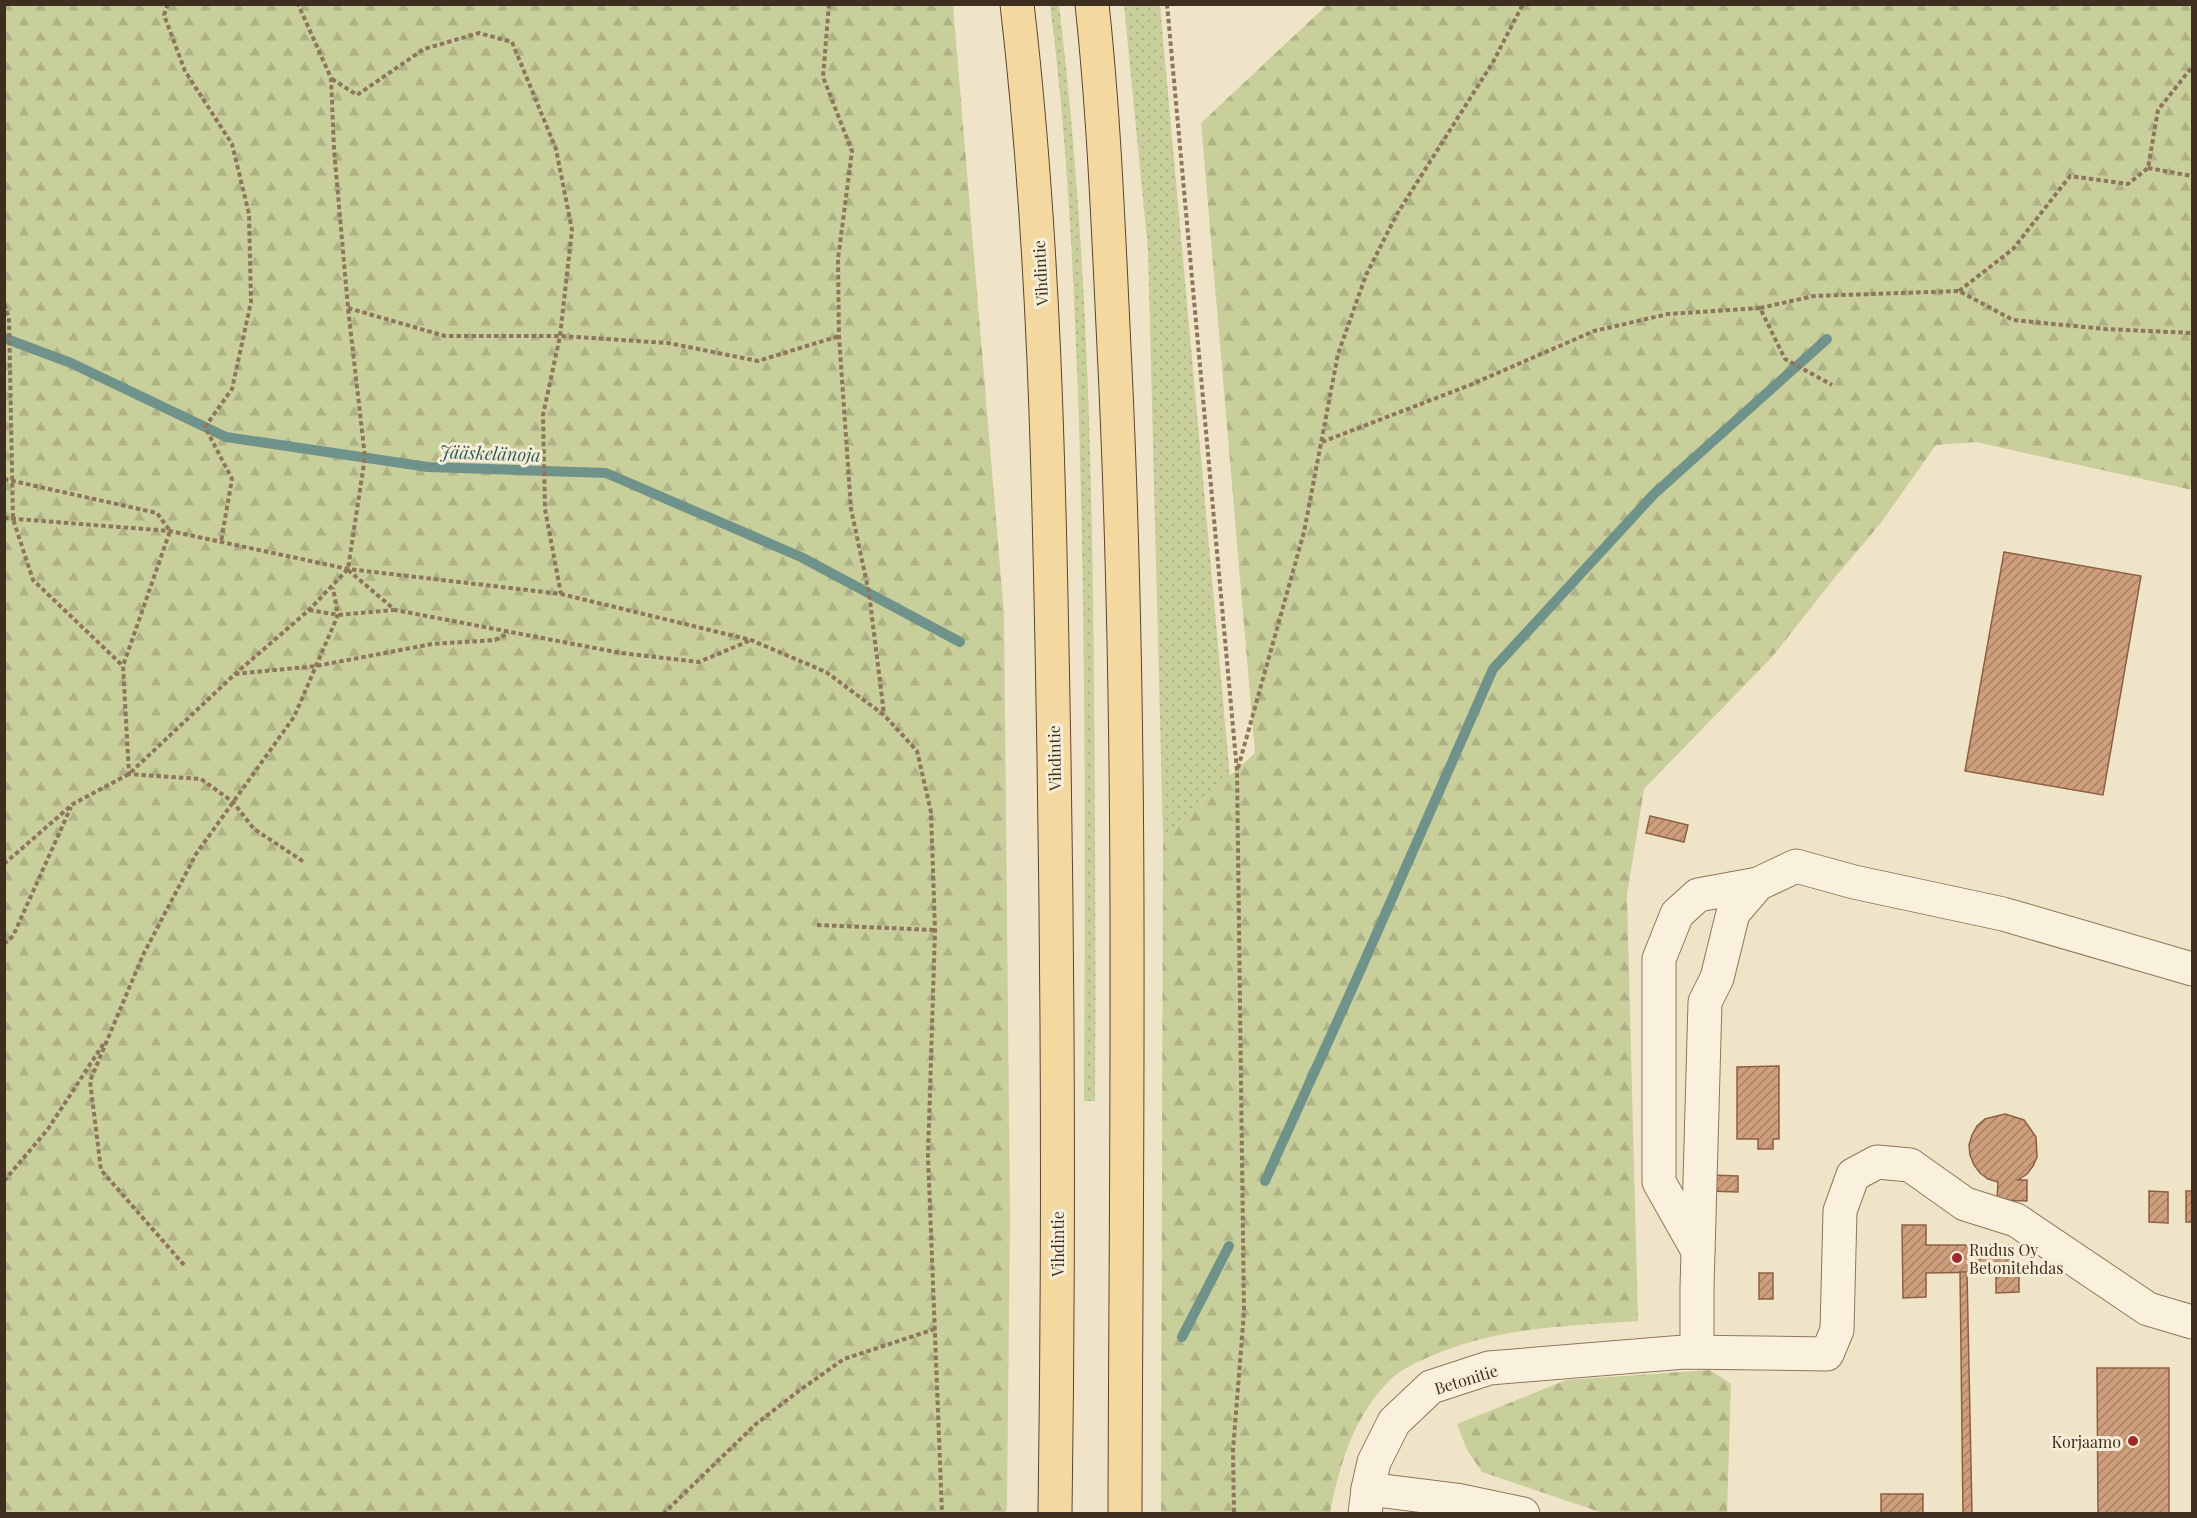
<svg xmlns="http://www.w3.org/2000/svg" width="2197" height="1518" viewBox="0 0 2197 1518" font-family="'Playfair Display',serif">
	<defs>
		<pattern id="grass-dots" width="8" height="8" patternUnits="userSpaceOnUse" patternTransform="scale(1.5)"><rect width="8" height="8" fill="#c9cf9b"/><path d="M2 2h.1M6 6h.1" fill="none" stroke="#aeb285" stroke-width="1.8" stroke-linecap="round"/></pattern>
		<pattern id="forest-firs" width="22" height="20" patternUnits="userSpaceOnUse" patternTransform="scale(1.5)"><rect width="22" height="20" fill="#c9cf9b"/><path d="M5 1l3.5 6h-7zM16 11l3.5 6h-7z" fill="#aeb285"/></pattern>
		<pattern id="building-hatch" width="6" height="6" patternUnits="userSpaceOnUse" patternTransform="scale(1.5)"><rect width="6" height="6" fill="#cf9f7d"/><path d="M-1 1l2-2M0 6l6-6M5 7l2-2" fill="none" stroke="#a98266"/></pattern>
	</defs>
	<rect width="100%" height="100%" fill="#f0e4c8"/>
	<g fill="url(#grass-dots)">
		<path d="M1050,5H1059C1086,227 1092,452 1094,676C1095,818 1096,959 1095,1101H1084C1085,875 1086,649 1079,423C1074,283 1068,143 1050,5Z"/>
		<polygon points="1124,5 1160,5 1230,777 1163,836 1148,250"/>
	</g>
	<g fill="url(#forest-firs)">
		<polygon points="5,4 953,5 1004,614 1010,1217 1007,1509 1004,1513 5,1513"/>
		<path d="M1328,4L2192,5V490L1976,442L1936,445L1880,524L1836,576L1772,657L1644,789L1627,895L1638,1321C1568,1326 1497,1327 1431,1356C1417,1362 1399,1370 1388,1382C1352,1420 1340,1464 1330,1513H1161L1163,836L1255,753L1201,123Z"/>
		<polygon points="1710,1370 1731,1384 1727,1513 1603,1513 1482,1472 1467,1450 1457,1424 1566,1380"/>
	</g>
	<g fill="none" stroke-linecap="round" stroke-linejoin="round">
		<g stroke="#6f938a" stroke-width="10">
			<polyline points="4,338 71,363 226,437 428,467 606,473 801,557 960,642"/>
			<polyline points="1265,1181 1357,978 1493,669 1654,494 1827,339"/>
			<polyline points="1182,1337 1229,1246"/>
		</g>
	</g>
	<g fill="url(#building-hatch)" stroke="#8d5f41" stroke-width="1.5">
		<polygon points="2004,552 2141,576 2103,795 1965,771"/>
		<polygon points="1650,816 1688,825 1684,842 1646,833"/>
		<polygon points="1779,1066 1779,1139 1773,1139 1773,1149 1758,1149 1758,1139 1737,1139 1737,1067"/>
		<polygon points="2005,1114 2024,1120 2036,1137 2037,1157 2033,1166 2027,1174 2018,1180 2027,1180 2027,1201 1997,1200 1998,1182 1988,1179 1980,1173 1974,1165 1970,1155 1969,1145 1972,1135 1977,1126 1985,1119"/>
		<polygon points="1709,1175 1738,1176 1738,1192 1708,1191"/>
		<polygon points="2149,1191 2168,1192 2168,1223 2149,1222"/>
		<rect x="2186" y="1191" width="6" height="31"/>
		<polygon points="1902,1225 1926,1225 1926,1245 2011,1245 2012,1271 2019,1271 2019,1292 1996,1293 1996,1272 1926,1273 1926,1297 1903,1298"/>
		<polygon points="1960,1272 1967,1272 1972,1514 1963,1514"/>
		<rect x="1759" y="1273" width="14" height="26"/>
		<polygon points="2097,1368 2169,1368 2169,1514 2098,1514"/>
		<rect x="1881" y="1494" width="42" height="20"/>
	</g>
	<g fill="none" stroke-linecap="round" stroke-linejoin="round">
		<defs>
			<g id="minor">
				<polyline points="1698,1251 1659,1182 1659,959 1677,914 1698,895 1758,884"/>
				<polyline points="1697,1352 1697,1288 1705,1002 1717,978 1733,913 1758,884 1796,866 1854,882 2003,914 2192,969"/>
				<polyline points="1368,1489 1456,1500 1523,1514"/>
				<polyline points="1365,1514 1368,1489 1374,1462 1394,1422 1431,1387 1489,1368 1684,1352 1827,1354 1837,1330 1840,1211 1853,1175 1877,1162 1910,1165 1965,1204 2016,1220 2148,1309 2192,1322"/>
			</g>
			<g id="major">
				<path d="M1017,4C1044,236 1049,469 1053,701C1058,972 1059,1243 1055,1514"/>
				<path d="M1092,4C1105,125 1109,247 1115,368C1133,750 1126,1132 1125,1514"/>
			</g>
		</defs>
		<use href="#minor" stroke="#8d765c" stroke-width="35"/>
		<use href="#major" stroke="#5b4430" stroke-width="35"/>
		<g stroke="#8d765c" stroke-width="4" stroke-dasharray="4.5 3" stroke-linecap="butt">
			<polyline points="168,4 164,15 185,71 232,144 249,214 251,302 232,389 205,427 232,479 221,542"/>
			<polyline points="829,4 823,77 852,151 838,259 839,336 851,509 869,593 884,714"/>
			<polyline points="1167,4 1237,771 1244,1312 1233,1450 1234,1514"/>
			<polyline points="332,79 357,95 424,49 479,33 512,42 556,149 572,230 560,336 543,415 545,509 561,594"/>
			<polyline points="2148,168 2192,176"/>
			<polyline points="1959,291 2013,249 2070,176 2128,184 2148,168 2158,110 2192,67"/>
			<polyline points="4,304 9,318 13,519 33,580 123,666"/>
			<polyline points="348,308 445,336 560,336 668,343 758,361 839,336"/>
			<polyline points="1760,308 1814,296 1959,291 2013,320 2105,329 2192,333"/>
			<polyline points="1322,442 1470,385 1594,331 1668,314 1760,308 1785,359 1832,385"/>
			<polyline points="4,479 157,513 170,531 123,666 129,774 201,779 233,802 254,829 304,862"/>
			<polyline points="4,518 170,531 348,569 561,594 751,640 826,672 884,715 917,751 931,812 935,930 928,1156 942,1514"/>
			<polyline points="348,570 395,610 621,653 699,662 751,640"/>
			<polyline points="309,610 338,615 394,610"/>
			<polyline points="235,674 316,666 432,644 495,640 509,633"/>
			<polyline points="1238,768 1304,532 1338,354 1366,275 1397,214 1493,62 1523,4"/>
			<polyline points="4,864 73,804 129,774 235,674 309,610 348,569 365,457 348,308 334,149 331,78 298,4"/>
			<polyline points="817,925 935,930"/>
			<polyline points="4,944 13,936 71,807"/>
			<polyline points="4,1181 48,1129 104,1043"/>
			<polyline points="184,1265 101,1170 90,1081 143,955 196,854 294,717 338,615 333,588"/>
			<polyline points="663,1514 756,1424 800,1390 844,1359 935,1329"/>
		</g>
		<use href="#minor" stroke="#faf1dc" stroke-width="33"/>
		<use href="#major" stroke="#f3d9a0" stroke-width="33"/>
	</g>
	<g fill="#9e2a2b" stroke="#f7eed8" stroke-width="2">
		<circle cx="1957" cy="1258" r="6"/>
		<circle cx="2133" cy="1441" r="6"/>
	</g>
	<g text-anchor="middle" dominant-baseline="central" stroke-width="6" stroke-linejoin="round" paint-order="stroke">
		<g font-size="16" fill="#3d2e20" stroke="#f7eed8">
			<text transform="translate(1040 273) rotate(-93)">Vihdintie</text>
			<text transform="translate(1054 758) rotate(-91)">Vihdintie</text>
			<text transform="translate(1057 1244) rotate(-90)">Vihdintie</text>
			<text transform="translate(1466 1379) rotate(-17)">Betonitie</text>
		</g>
		<g font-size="16" fill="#3d2e20" stroke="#f7eed8" text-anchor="start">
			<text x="1969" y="1249">Rudus Oy<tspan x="1969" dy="18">Betonitehdas</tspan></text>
			<text x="2121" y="1441" text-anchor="end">Korjaamo</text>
		</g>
		<g font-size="18" font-style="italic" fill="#2f5d5a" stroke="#f7eed8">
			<text transform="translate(490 453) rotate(2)">Jääskelänoja</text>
		</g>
	</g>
	<rect width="2197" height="1518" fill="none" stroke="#3d2e20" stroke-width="12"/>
</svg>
